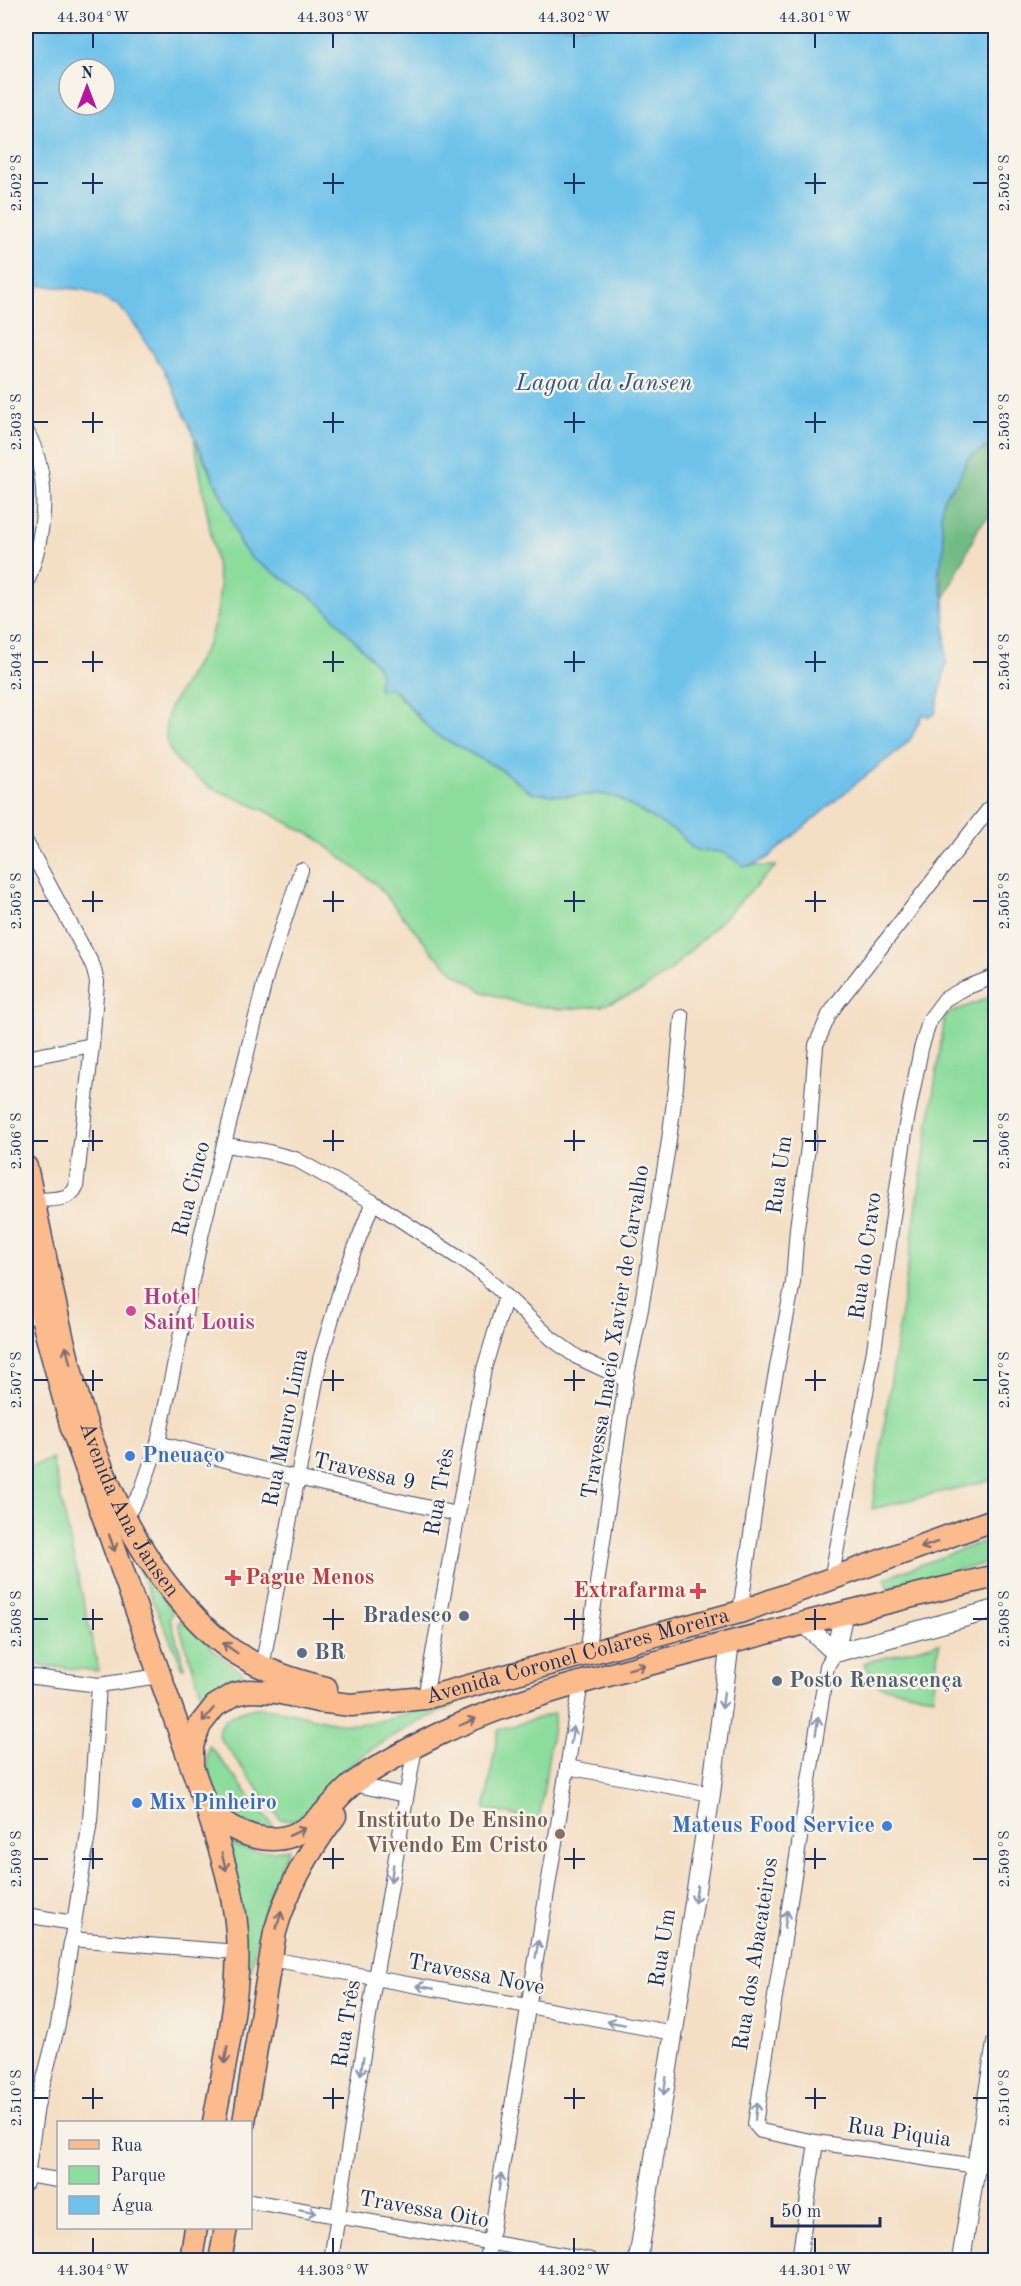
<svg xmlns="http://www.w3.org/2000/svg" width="1021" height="2286" viewBox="0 0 1021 2286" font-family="'Old Standard TT',serif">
	<rect width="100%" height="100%" fill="#f7f3e8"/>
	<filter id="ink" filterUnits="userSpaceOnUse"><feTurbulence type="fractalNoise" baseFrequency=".0167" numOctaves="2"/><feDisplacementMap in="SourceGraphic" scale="12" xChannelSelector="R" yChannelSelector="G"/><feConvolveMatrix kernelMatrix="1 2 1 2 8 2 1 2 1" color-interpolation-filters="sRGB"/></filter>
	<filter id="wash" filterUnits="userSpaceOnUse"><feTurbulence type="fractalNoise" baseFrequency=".008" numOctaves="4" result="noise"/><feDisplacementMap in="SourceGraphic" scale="24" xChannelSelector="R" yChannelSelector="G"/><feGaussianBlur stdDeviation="1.35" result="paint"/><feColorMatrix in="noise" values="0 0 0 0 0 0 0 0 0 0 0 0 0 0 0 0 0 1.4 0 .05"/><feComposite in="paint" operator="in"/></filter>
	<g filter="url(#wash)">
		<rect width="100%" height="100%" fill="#f4dfc5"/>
		<g fill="#8cdc9c" stroke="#54867d" stroke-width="1.5">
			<polygon points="194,439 228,510 240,544 251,558 309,595 324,607 376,664 381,675 378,684 394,691 433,733 500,769 532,793 566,796 600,794 616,797 680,834 691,847 701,851 717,851 726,854 744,866 776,866 670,971 639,992 601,1006 560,1009 521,1004 484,992 457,975 434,954 378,886 316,838 268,812 210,787 183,768 171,753 166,739 166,723 170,707 208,644 217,614 220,586"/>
			<polygon points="995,995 995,1479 872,1509 945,1015"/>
			<polygon points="52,1459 99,1671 26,1664 26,1468"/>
			<polygon points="995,1537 995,1561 888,1588 885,1578"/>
			<polygon points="137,1566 173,1611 170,1619 185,1667 183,1668"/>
			<polygon points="182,1620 224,1659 243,1673 242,1675 203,1698 178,1623"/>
			<polygon points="939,1643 933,1697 879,1686 864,1663"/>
			<path d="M451,1700L453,1706C412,1724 371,1745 338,1776C322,1791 312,1809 293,1821L280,1819L220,1738C217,1731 218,1728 224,1722C256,1688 316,1727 357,1724C388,1722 421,1709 451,1700Z"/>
			<polygon points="555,1713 539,1821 485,1809 498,1730"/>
			<path d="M209,1745L275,1828C261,1828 242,1824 230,1815C210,1801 204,1767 209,1745Z"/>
			<path d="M228,1841C248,1853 266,1853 289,1849C268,1888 258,1926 251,1970L246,1969Z"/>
		</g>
		<polygon fill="#71bc84" stroke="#467671" stroke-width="1.5" points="995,434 995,510 979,527 944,599 939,564 944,547 941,516 943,499 958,480 968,458 987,447"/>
		<path fill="#6ec2ea" stroke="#4478a4" stroke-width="1.5" fill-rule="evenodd" d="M26,26H995V434L987,447L968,458L958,480L943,499L941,516L944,547L938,575L944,599L946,665L935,714L929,717L923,714L911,738L903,747L854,785L766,859L753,865L744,866L726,854L717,851H701L691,847L680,834L616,797L600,794L566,796L532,793L500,769L433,733L397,692L389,688L379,690L378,684L381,675L376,664L324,607L309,595L251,558L240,544L228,510L167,376L138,329L119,306L85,290L26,284ZM69,69H105V105H69Z"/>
	</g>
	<g filter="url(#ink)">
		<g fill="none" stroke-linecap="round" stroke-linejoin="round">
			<defs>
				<g id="minor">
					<path d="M26,430C53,479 45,535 26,585"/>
					<path d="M26,842L93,966L97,982L92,1045L76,1187C70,1202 47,1199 33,1200"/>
					<polyline points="26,1058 92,1045"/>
					<polyline points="225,1145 265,1151 295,1159 373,1202 479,1271 552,1339 577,1357 626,1380"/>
					<polyline points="26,1317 41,1313"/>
					<polyline points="158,1443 297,1478 457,1514"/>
					<polyline points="125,1518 141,1492 158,1443 202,1232 267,973 301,870"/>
					<polyline points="831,1580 874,1350 906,1125 921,1049 930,1019 945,999 965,988 996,976"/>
					<polyline points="740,1612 768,1415 793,1282 797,1228 808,1147 816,1045 829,1015 838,1002 996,800"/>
					<polyline points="835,1653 827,1666 755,2124 761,2131 816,2142 976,2166"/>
					<polyline points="587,1654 626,1380 641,1309 668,1147 676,1087 682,1017"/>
					<polyline points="262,1667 320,1359 345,1274 373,1202"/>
					<polyline points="26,1676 99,1685 159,1676"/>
					<polyline points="425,1698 484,1369 506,1296"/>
					<polyline points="567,1767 711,1794"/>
					<polyline points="362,1786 405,1795"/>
					<polyline points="26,1915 73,1923"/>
					<polyline points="71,1939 237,1952"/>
					<polyline points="271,1959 674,2033"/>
					<polyline points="26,2175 58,2180"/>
					<polyline points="26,2183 37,2106 58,2025 90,1821 99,1685"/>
					<polyline points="250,2201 591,2260"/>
					<polyline points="331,2260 375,1978 415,1747"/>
					<polyline points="487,2260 581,1683"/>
					<polyline points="799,2260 816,2142"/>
				</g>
				<g id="tertiary">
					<polyline points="804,1623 835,1653"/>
					<polyline points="835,1653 996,1609"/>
					<polyline points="835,1653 844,1612"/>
					<polyline points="638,2260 711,1794 730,1642"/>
					<polyline points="961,2260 996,2043"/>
				</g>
				<g id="primary">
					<path id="s1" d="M26,1167C59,1312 77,1476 175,1595C192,1615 209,1634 230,1649C259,1669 292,1680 326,1688"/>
					<path d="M26,1245L45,1329L72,1428L207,1809C220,1849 234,1890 237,1933C241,1996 225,2060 214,2122"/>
					<path id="s2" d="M192,1762V1746L200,1725L215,1706L235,1694L249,1691L276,1692L318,1701L351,1705L425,1698L740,1612L996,1519"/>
					<path d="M207,1809C235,1835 275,1852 309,1826C326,1814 338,1795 355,1782C380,1764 409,1749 437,1735C514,1698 597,1678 679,1656C784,1628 889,1601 996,1576"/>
					<path d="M244,2122L275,1932C287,1889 308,1852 335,1816"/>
					<polyline points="191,2260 196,2228"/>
					<polyline points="220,2260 226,2228"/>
				</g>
			</defs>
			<use href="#minor" stroke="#3c496d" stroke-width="16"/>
			<use href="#tertiary" stroke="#3c496d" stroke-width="20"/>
			<use href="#primary" stroke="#3c496d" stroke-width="25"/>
			<use href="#minor" stroke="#fff" stroke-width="14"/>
			<use href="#tertiary" stroke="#fff" stroke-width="18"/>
			<use href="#primary" stroke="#fbbb8c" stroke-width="22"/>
		</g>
		<defs><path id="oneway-shaft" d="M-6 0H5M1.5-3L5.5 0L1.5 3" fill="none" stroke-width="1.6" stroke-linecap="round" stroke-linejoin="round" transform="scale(1.5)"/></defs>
		<g stroke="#806e73">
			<use href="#oneway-shaft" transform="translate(68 1355) rotate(-104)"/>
			<use href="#oneway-shaft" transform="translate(112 1543) rotate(71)"/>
			<use href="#oneway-shaft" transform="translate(929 1545) rotate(160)"/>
			<use href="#oneway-shaft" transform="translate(230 1648) rotate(-145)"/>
			<use href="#oneway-shaft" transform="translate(637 1667) rotate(-15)"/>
			<use href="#oneway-shaft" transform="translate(208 1715) rotate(129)"/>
			<use href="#oneway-shaft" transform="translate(468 1722) rotate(-23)"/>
			<use href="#oneway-shaft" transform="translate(297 1832) rotate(-25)"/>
			<use href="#oneway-shaft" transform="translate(224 1862) rotate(75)"/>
			<use href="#oneway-shaft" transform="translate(279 1920) rotate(-74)"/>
			<use href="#oneway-shaft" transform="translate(226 2055) rotate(100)"/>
		</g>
		<g stroke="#8d97ae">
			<use href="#oneway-shaft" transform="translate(723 1700) rotate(97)"/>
			<use href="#oneway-shaft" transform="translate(817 1726) rotate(-81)"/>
			<use href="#oneway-shaft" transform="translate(572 1735) rotate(-81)"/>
			<use href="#oneway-shaft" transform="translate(392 1873) rotate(99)"/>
			<use href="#oneway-shaft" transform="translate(696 1894) rotate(99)"/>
			<use href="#oneway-shaft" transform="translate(786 1919) rotate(-81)"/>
			<use href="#oneway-shaft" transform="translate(537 1949) rotate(-81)"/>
			<use href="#oneway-shaft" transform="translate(425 1987) rotate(-169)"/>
			<use href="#oneway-shaft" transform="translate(616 2023) rotate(-170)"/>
			<use href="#oneway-shaft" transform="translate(362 2066) rotate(99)"/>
			<use href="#oneway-shaft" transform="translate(665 2086) rotate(99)"/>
			<use href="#oneway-shaft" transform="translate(756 2111) rotate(-83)"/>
			<use href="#oneway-shaft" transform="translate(500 2182) rotate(-81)"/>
			<use href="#oneway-shaft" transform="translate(308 2211) rotate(10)"/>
		</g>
	</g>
	<path fill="none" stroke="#1b2f5e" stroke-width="2" d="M93,33V48M333,33V48M574,33V48M815,33V48M93,173V194M333,173V194M574,173V194M815,173V194M33,183H48M82,183H103M323,183H344M564,183H585M805,183H826M973,183H988M93,412V433M333,412V433M574,412V433M815,412V433M33,422H48M82,422H103M323,422H344M564,422H585M805,422H826M973,422H988M93,651V672M333,651V672M574,651V672M815,651V672M33,662H48M82,662H103M323,662H344M564,662H585M805,662H826M973,662H988M93,891V912M333,891V912M574,891V912M815,891V912M33,901H48M82,901H103M323,901H344M564,901H585M805,901H826M973,901H988M93,1130V1151M333,1130V1151M574,1130V1151M815,1130V1151M33,1141H48M82,1141H103M323,1141H344M564,1141H585M805,1141H826M973,1141H988M93,1370V1391M333,1370V1391M574,1370V1391M815,1370V1391M33,1380H48M82,1380H103M323,1380H344M564,1380H585M805,1380H826M973,1380H988M93,1609V1630M333,1609V1630M574,1609V1630M815,1609V1630M33,1619H48M82,1619H103M323,1619H344M564,1619H585M805,1619H826M973,1619H988M93,1848V1869M333,1848V1869M574,1848V1869M815,1848V1869M33,1859H48M82,1859H103M323,1859H344M564,1859H585M805,1859H826M973,1859H988M93,2088V2109M333,2088V2109M574,2088V2109M815,2088V2109M33,2098H48M82,2098H103M323,2098H344M564,2098H585M805,2098H826M973,2098H988M93,2238V2253M333,2238V2253M574,2238V2253M815,2238V2253"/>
	<circle fill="#d1479c" stroke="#f7f3e8" stroke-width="2" cx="131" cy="1311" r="6"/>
	<g fill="#3f7fe0" stroke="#f7f3e8" stroke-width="2">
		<circle cx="130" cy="1456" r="6"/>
		<circle cx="137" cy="1803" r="6"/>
		<circle cx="887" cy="1826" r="6"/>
	</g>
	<g fill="#e0444e" stroke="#f7f3e8" stroke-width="2">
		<path d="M230 1569h6v6h6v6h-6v6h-6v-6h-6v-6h6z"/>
		<path d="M695 1582h6v6h6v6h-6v6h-6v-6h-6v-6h6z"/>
	</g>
	<g fill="#5c6f8a" stroke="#f7f3e8" stroke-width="2">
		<circle cx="464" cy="1616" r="6"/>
		<circle cx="302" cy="1653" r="6"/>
		<circle cx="777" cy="1681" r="6"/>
	</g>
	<circle fill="#8d6e63" stroke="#f7f3e8" stroke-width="2" cx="560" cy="1834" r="6"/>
	<g text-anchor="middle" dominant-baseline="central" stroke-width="5" stroke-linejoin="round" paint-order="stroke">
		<g font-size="22" fill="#1b2f5e" stroke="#f7f3e8">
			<text transform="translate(780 1175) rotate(-82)">Rua Um</text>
			<text transform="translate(192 1189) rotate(-76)">Rua Cinco</text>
			<text transform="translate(866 1256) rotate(-82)">Rua do Cravo</text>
			<text transform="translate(616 1332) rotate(-81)">Travessa Inacio Xavier de Carvalho</text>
			<text transform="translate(286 1428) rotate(-79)">Rua Mauro Lima</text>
			<text transform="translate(364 1472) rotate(13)">Travessa 9</text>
			<text transform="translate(440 1492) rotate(-80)">Rua Três</text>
			<text stroke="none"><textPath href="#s1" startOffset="360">Avenida Ana Jansen</textPath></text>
			<text stroke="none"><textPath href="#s2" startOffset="436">Avenida Coronel Colares Moreira</textPath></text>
			<text transform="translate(663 1948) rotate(-81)">Rua Um</text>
			<text transform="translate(756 1954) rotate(-81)">Rua dos Abacateiros</text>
			<text transform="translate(476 1975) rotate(11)">Travessa Nove</text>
			<text transform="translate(347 2024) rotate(-81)">Rua Três</text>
			<text transform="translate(899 2133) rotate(8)">Rua Piquia</text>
			<text transform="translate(424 2210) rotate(10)">Travessa Oito</text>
		</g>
		<g font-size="22" font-weight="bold" fill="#b23c85" stroke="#f7f3e8" text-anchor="start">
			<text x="143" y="1298">Hotel<tspan x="143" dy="25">Saint Louis</tspan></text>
		</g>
		<g font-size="22" font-weight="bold" fill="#366cbe" stroke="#f7f3e8" text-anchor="start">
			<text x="142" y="1456">Pneuaço</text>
			<text x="149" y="1803">Mix Pinheiro</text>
			<text x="875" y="1826" text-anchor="end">Mateus Food Service</text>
		</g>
		<g font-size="22" font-weight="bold" fill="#be3a42" stroke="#f7f3e8" text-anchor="start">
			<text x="245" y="1578">Pague Menos</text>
			<text x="686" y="1591" text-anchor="end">Extrafarma</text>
		</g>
		<g font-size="22" font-weight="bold" fill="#4e5e75" stroke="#f7f3e8" text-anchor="start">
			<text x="452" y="1616" text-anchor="end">Bradesco</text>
			<text x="314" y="1653">BR</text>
			<text x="789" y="1681">Posto Renascença</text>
		</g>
		<g font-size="22" font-weight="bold" fill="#785e54" stroke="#f7f3e8" text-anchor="end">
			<text x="548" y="1821">Instituto De Ensino<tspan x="548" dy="25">Vivendo Em Cristo</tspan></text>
		</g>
		<g font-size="24" font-style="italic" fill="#305481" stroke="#f7f3e8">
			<text x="604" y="384">Lagoa da Jansen</text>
		</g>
	</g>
	<rect width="1021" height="2286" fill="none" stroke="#f7f3e8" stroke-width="66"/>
	<rect x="57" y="2121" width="195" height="108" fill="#f7f3e8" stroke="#9fa5b1" stroke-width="1.5"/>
	<rect x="69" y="2140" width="30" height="9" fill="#fbbb8c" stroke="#9fa5b1" stroke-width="1.5"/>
	<text x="111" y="2151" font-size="18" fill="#1b2f5e">Rua</text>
	<rect x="69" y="2166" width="30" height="18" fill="#8cdc9c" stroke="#9fa5b1" stroke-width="1.5"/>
	<text x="111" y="2181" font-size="18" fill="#1b2f5e">Parque</text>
	<rect x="69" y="2196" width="30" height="18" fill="#6ec2ea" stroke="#9fa5b1" stroke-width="1.5"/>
	<text x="111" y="2211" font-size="18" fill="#1b2f5e">Água</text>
	<g transform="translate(87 87)"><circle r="28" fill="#f7f3e8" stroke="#9fa5b1" stroke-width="1.5"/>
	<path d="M0-4.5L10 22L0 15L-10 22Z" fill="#b5179e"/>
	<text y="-9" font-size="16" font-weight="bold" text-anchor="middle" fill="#1b2f5e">N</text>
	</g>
	<path d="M772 2217v9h108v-9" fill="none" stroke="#1b2f5e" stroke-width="3"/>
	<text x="781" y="2217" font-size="18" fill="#1b2f5e" stroke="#f7f3e8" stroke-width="4.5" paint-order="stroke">50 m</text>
	<rect x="33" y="33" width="955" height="2220" fill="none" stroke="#1b2f5e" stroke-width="2"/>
	<g font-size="15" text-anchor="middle" fill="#1b2f5e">
		<text x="93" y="22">44.304°W</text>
		<text x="333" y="22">44.303°W</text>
		<text x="574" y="22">44.302°W</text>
		<text x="815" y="22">44.301°W</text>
		<text transform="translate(16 183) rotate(-90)" y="5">2.502°S</text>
		<text transform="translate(1004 183) rotate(-90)" y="5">2.502°S</text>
		<text transform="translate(16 422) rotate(-90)" y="5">2.503°S</text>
		<text transform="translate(1004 422) rotate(-90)" y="5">2.503°S</text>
		<text transform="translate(16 662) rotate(-90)" y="5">2.504°S</text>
		<text transform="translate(1004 662) rotate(-90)" y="5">2.504°S</text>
		<text transform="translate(16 901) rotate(-90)" y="5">2.505°S</text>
		<text transform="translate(1004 901) rotate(-90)" y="5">2.505°S</text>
		<text transform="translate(16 1141) rotate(-90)" y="5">2.506°S</text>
		<text transform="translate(1004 1141) rotate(-90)" y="5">2.506°S</text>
		<text transform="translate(16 1380) rotate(-90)" y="5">2.507°S</text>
		<text transform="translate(1004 1380) rotate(-90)" y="5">2.507°S</text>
		<text transform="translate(16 1619) rotate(-90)" y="5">2.508°S</text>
		<text transform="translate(1004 1619) rotate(-90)" y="5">2.508°S</text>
		<text transform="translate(16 1859) rotate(-90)" y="5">2.509°S</text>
		<text transform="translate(1004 1859) rotate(-90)" y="5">2.509°S</text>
		<text transform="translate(16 2098) rotate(-90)" y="5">2.510°S</text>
		<text transform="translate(1004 2098) rotate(-90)" y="5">2.510°S</text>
		<text x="93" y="2275">44.304°W</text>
		<text x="333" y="2275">44.303°W</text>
		<text x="574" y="2275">44.302°W</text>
		<text x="815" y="2275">44.301°W</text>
	</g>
</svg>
